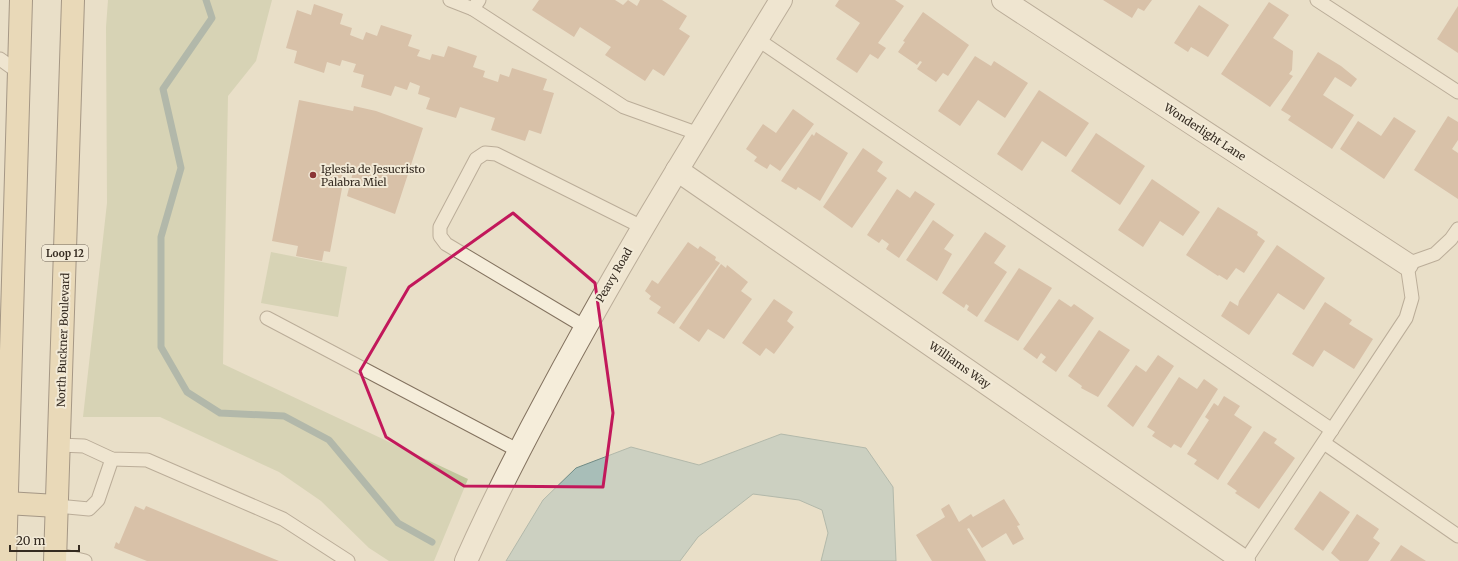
<svg xmlns="http://www.w3.org/2000/svg" width="1458" height="561" viewBox="0 0 1458 561" font-family="Merriweather,serif">
	<rect width="100%" height="100%" fill="#e9dfc8"/>
	<g fill="#c1c69d">
		<polygon points="108,0 272,0 256,61 228,96 223,364 468,479 434,561 389,561 369,548 321,501 279,472 160,417 83,417 107,203 106,27"/>
		<polygon points="271,252 347,267 338,317 261,303"/>
	</g>
	<polygon fill="#a8beb8" stroke="#708b85" points="781,434 866,448 893,487 896,561 821,561 828,533 822,510 799,500 753,494 698,537 680,561 506,561 543,500 576,468 631,447 699,465"/>
	<g fill="none" stroke-linecap="round" stroke-linejoin="round">
		<polyline stroke="#708b85" stroke-width="7" points="206,0 212,18 163,89 181,168 161,237 161,347 187,392 220,413 284,416 329,440 398,523 432,542"/>
	</g>
	<g fill="#c39d82">
		<polygon points="539,0 615,0 623,5 628,0 637,6 640,0 662,0 687,16 679,29 690,36 664,76 653,69 645,81 605,55 611,47 580,27 574,37 532,10"/>
		<polygon points="839,0 895,0 904,6 878,43 886,48 878,59 870,54 857,73 836,59 860,23 835,6"/>
		<polygon points="1103,0 1152,0 1144,11 1138,8 1132,18"/>
		<polygon points="1269,2 1289,15 1273,38 1293,51 1292,70 1289,74 1293,76 1270,107 1221,74"/>
		<polygon points="314,4 343,14 340,24 352,28 350,35 363,40 366,32 377,36 381,25 412,35 408,46 420,50 417,56 430,60 432,54 444,57 448,46 477,56 473,67 485,71 483,77 498,82 500,74 509,77 512,68 547,79 543,90 554,93 541,134 529,130 525,141 491,130 495,118 460,107 456,118 426,109 430,98 418,94 420,86 410,82 407,90 395,86 391,96 361,87 364,75 353,72 356,64 342,60 340,66 327,62 324,73 294,63 297,51 286,48 297,10 311,15"/>
		<polygon points="1199,5 1229,25 1208,57 1191,47 1188,52 1174,43"/>
		<polygon points="1458,6 1458,53 1437,39"/>
		<polygon points="923,12 969,45 948,76 943,73 936,82 917,69 922,62 920,61 917,65 898,52 905,42 903,41"/>
		<polygon points="1318,52 1341,66 1357,79 1351,87 1335,77 1323,95 1354,115 1332,149 1288,120 1291,116 1281,110"/>
		<polygon points="975,56 991,66 994,61 1028,83 1005,118 978,100 960,126 938,111"/>
		<polygon points="1039,90 1089,123 1066,157 1042,141 1022,171 997,154"/>
		<polygon points="299,100 353,111 354,106 376,111 423,128 395,214 347,196 354,168 344,167 341,183 343,183 330,252 324,251 322,261 296,256 298,246 272,241"/>
		<polygon points="793,109 814,124 780,171 770,164 767,169 754,161 757,157 746,149 763,124 776,133"/>
		<polygon points="1448,116 1458,122 1458,140 1452,149 1458,153 1458,199 1414,170"/>
		<polygon points="1394,117 1416,131 1384,179 1340,149 1358,121 1381,136"/>
		<polygon points="816,132 848,153 820,201 798,187 796,190 781,181 812,134 814,136"/>
		<polygon points="1096,133 1145,166 1120,205 1071,171"/>
		<polygon points="863,148 883,162 877,171 887,178 852,228 823,207"/>
		<polygon points="1152,179 1200,212 1183,236 1160,221 1143,247 1118,230"/>
		<polygon points="897,189 910,198 915,191 935,204 899,258 886,249 889,244 882,239 879,243 867,235"/>
		<polygon points="1218,207 1258,232 1257,235 1265,241 1244,273 1236,268 1227,280 1219,275 1218,276 1186,255"/>
		<polygon points="933,220 954,235 944,249 952,254 937,281 906,260"/>
		<polygon points="985,232 1006,246 994,263 1007,272 977,317 967,310 969,306 966,304 964,308 942,293"/>
		<polygon points="688,242 698,249 700,246 716,257 715,260 720,263 674,324 657,313 661,307 649,299 651,296 645,291 652,280 658,284"/>
		<polygon points="1277,245 1325,278 1304,310 1278,293 1249,335 1221,316 1230,301 1238,306 1239,301"/>
		<polygon points="721,264 726,268 727,265 748,282 741,291 752,299 724,339 708,329 699,342 679,328"/>
		<polygon points="1019,268 1052,288 1018,341 984,321"/>
		<polygon points="774,299 793,312 787,321 794,327 774,354 766,348 760,356 742,343"/>
		<polygon points="1059,299 1071,307 1074,304 1094,318 1056,372 1042,362 1046,357 1041,353 1037,359 1023,349"/>
		<polygon points="1325,302 1352,320 1349,324 1373,339 1354,369 1324,350 1313,367 1292,354"/>
		<polygon points="1099,330 1130,350 1098,397 1081,388 1082,386 1068,376"/>
		<polygon points="1158,355 1174,366 1133,427 1107,406 1136,365 1146,372"/>
		<polygon points="1179,377 1197,389 1204,379 1218,389 1181,448 1174,444 1171,448 1152,436 1155,432 1147,427"/>
		<polygon points="1224,396 1240,406 1234,415 1252,427 1218,480 1194,464 1197,460 1187,454 1209,420 1205,417 1214,403 1218,406"/>
		<polygon points="1264,431 1277,439 1274,443 1295,458 1259,509 1235,493 1237,491 1227,484"/>
		<polygon points="1320,491 1350,512 1323,551 1294,529"/>
		<polygon points="1004,499 1020,525 1017,526 1024,539 1013,545 1006,533 982,548 969,528 967,529 986,561 932,561 916,535 945,517 941,509 949,504 959,522 971,514 973,517"/>
		<polygon points="135,506 144,510 146,506 279,561 147,561 114,548 116,542 119,544"/>
		<polygon points="1357,514 1379,529 1373,538 1380,543 1368,561 1340,561 1331,553"/>
		<polygon points="1401,545 1426,561 1390,561"/>
	</g>
	<g fill="none" stroke-linecap="round" stroke-linejoin="round">
		<defs>
			<g id="service">
				<polyline points="450,0 473,9"/>
				<polyline points="479,0 473,9 624,107 699,134"/>
				<polyline points="1317,0 1458,92"/>
				<polyline points="757,39 1332,430"/>
				<polyline points="0,59 18,72"/>
				<polyline points="267,318 519,451"/>
				<polyline points="585,327 446,244 440,236 440,227 476,159 485,153 496,154 642,227"/>
				<polyline points="1324,443 1458,536"/>
				<polyline points="59,445 84,446 112,459 147,460 283,519 348,561"/>
				<polyline points="57,506 89,509 98,500 112,459"/>
				<polyline points="56,554 85,561"/>
				<polyline points="1245,561 1406,318 1412,298 1407,264 1435,254 1451,239 1458,229"/>
			</g>
			<g id="minor">
				<polyline points="1003,0 1407,264"/>
				<polyline points="677,170 1244,561"/>
			</g>
			<path id="tertiary" d="M466,561C490,507 517,454 545,402C618,264 700,132 781,0"/>
			<g id="primary">
				<polyline points="6,503 57,506"/>
				<polyline points="5,561 21,0"/>
				<polyline points="55,561 73,0"/>
			</g>
		</defs>
		<use href="#service" stroke="#83725f" stroke-width="15"/>
		<use href="#minor" stroke="#83725f" stroke-width="24"/>
		<use href="#tertiary" stroke="#83725f" stroke-width="24"/>
		<use href="#primary" stroke="#524133" stroke-width="24"/>
		<use href="#service" stroke="#f5edda" stroke-width="13"/>
		<use href="#minor" stroke="#f5edda" stroke-width="22"/>
		<use href="#tertiary" stroke="#f5edda" stroke-width="22"/>
		<use href="#primary" stroke="#e8d3a5" stroke-width="22"/>
	</g>
	<path d="M0 0H1458V561H0ZM513,213L595,283L613,413L603,487L464,486L386,437L360,371L409,287Z" fill="#e9dfc8" fill-opacity=".55" fill-rule="evenodd"/>
	<path fill="none" stroke="#c2185b" stroke-width="3" stroke-linejoin="round" d="M513,213L595,283L613,413L603,487L464,486L386,437L360,371L409,287Z"/>
	<circle fill="#8b3636" stroke="#f2ead7" stroke-width="1.5" cx="313" cy="175" r="4"/>
	<g text-anchor="middle" dominant-baseline="central" stroke-width="4" stroke-linejoin="round" paint-order="stroke">
		<rect fill="#f2ead7" stroke="#6e6458" stroke-width="1" x="42" y="245" width="46" height="16" rx="3"/>
		<g font-size="10" font-weight="bold" fill="#352b21">
			<text x="65" y="253">Loop 12</text>
		</g>
		<g font-size="11" fill="#352b21" stroke="#f2ead7">
			<text transform="translate(1205 132) rotate(33)">Wonderlight Lane</text>
			<text transform="translate(614 275) rotate(-60)">Peavy Road</text>
			<text transform="translate(63 340) rotate(-88)">North Buckner Boulevard</text>
			<text transform="translate(960 365) rotate(35)">Williams Way</text>
		</g>
		<g font-size="11" fill="#352b21" stroke="#f2ead7" text-anchor="start">
			<text x="321" y="169">Iglesia de Jesucristo<tspan x="321" dy="13">Palabra Miel</tspan></text>
		</g>
	</g>
	<path d="M10 545v6h69v-6" fill="none" stroke="#352b21" stroke-width="2"/>
	<text x="16" y="545" font-size="12" fill="#352b21" stroke="#f2ead7" stroke-width="3" paint-order="stroke">20 m</text>
</svg>
